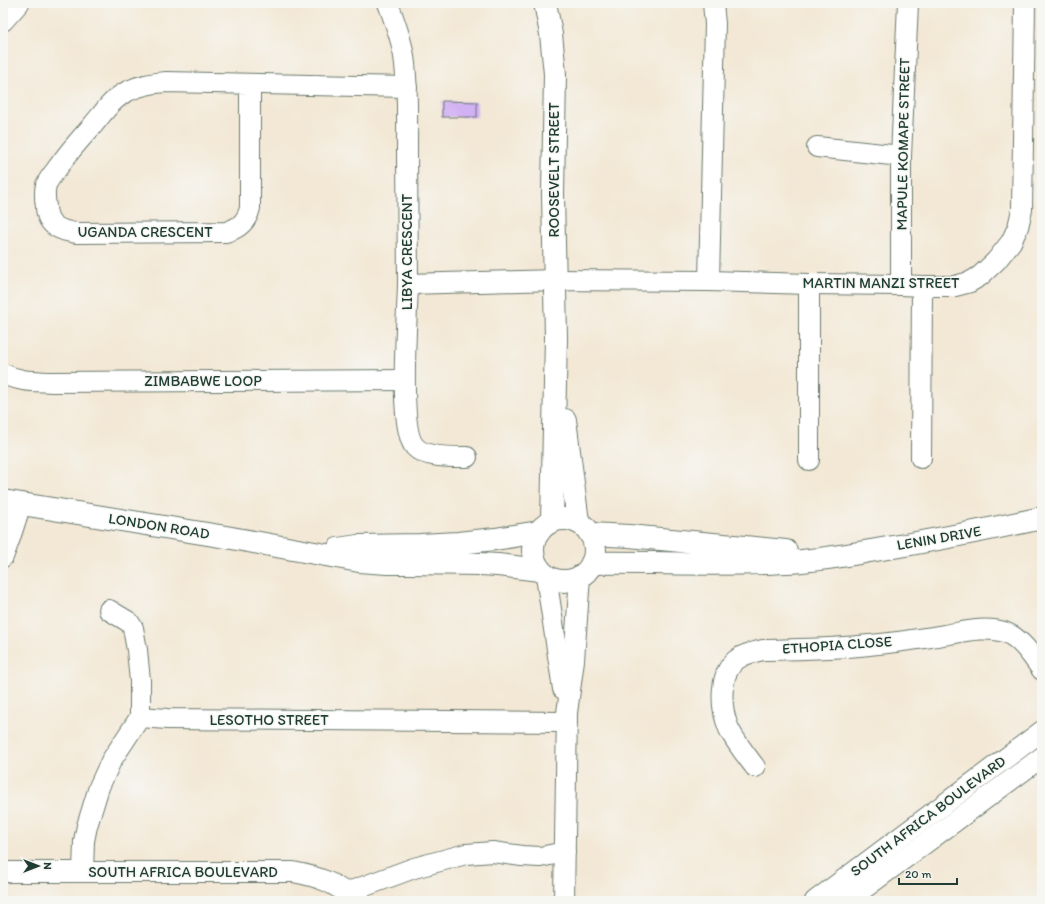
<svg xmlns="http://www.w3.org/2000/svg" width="1045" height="904" viewBox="0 0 1045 904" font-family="Itim,sans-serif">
	<rect width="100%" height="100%" fill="#f6f6f2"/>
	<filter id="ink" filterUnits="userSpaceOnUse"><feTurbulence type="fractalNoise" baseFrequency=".025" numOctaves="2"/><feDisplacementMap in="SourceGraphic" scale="8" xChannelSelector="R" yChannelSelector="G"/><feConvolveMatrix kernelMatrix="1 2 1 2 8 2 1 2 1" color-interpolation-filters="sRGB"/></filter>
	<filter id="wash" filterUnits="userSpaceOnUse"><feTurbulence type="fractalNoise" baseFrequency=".012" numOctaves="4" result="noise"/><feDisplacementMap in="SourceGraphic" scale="16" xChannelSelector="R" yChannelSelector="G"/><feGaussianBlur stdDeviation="0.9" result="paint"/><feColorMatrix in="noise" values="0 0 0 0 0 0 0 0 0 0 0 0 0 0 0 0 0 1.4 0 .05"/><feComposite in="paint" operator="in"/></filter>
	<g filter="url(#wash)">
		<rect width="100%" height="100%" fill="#f3e8d5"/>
		<g id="blocks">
			<polygon fill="#d1b1f4" points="442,101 477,102 477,117 442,117"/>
		</g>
	</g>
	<g filter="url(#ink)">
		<use href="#blocks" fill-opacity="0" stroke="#69796c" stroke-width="1"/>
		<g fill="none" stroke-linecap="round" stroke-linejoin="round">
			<defs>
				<g id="minor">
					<path d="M388,3C395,23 403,43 405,64C408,93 407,122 407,152C407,195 408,238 408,282C408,312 397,428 415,447C425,458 453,457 467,457"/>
					<polyline points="3,21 19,3"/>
					<path d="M250,85V208C247,221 240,228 226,232L77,233C60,231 47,226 46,207C45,200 44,192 46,185C48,180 52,175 56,170C67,154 80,139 93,125C103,113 113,98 128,91C140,85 153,83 166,82L407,87"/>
					<polyline points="817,147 901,156"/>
					<polyline points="709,281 715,24 713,3"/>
					<polyline points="408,284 555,280 709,281 809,284 901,285 922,286 955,286 970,282 980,276 996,261 1011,242 1018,227 1022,210 1025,3"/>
					<polyline points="809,284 809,460"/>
					<polyline points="901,285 901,156 908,3"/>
					<path d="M3,374C21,382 33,381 52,382L404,380"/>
					<polyline points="921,458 922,286"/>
					<polyline points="3,557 9,541 21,504"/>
					<polyline points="546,576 563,689"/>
					<polyline points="109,610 129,622 133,628 137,650 140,681 140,717"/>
					<polyline points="140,717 167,719 567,722"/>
					<path d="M755,767C746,755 736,743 729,729C720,708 718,671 739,658C746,653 755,652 763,650C798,649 834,649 869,645C894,643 919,639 944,635C963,632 985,626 1004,632C1020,637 1033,657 1042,670"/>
					<path d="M3,872H293C319,877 335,882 355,901"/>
					<polyline points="83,872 84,841 87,826 99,787 111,761 140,717"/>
					<polyline points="346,893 414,868 466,854 493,852 522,856 540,857 565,852"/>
					<polyline points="564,901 567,713 574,660 580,577"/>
					<polyline points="815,901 1042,731"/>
					<polyline points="847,901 1042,757"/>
				</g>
				<g id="tertiary">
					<polyline points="545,3 551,34 555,74 553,194 556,337 552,521"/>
					<polyline points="565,420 578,522"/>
					<polyline points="3,501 226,537 359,561 387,563 408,563 480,564 498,565 540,570"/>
					<circle cx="564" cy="550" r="31"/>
					<polyline points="590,534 629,536 786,551"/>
					<polyline points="338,549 358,546 420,545 458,543 495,539 539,532"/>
					<path d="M592,563C657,562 721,566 786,562C816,561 846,555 876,550C931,541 987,530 1042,518"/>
				</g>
			</defs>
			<use href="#minor" stroke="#69796c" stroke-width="22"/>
			<use href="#tertiary" stroke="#69796c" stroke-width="24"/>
			<use href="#minor" stroke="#fff" stroke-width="20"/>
			<use href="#tertiary" stroke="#fff" stroke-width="22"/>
		</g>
	</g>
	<g text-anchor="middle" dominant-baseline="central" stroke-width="3" stroke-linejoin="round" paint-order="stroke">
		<g font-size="15" fill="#1f3d34" stroke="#f6f6f2">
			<text transform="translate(903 144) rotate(-89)">MAPULE KOMAPE STREET</text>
			<text transform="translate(554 170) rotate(-90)">ROOSEVELT STREET</text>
			<text x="145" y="232">UGANDA CRESCENT</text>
			<text transform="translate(407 252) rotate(-90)">LIBYA CRESCENT</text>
			<text x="881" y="283">MARTIN MANZI STREET</text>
			<text x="203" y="381">ZIMBABWE LOOP</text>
			<text transform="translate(159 526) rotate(9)">LONDON ROAD</text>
			<text transform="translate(939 538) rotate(-10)">LENIN DRIVE</text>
			<text transform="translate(837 645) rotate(-4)">ETHOPIA CLOSE</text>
			<text x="269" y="720">LESOTHO STREET</text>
			<text transform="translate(928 816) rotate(-37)">SOUTH AFRICA BOULEVARD</text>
			<text x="183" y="872">SOUTH AFRICA BOULEVARD</text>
		</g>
	</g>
	<rect width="1045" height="904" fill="none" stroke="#f6f6f2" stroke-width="16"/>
	<g transform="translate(38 866) rotate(90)" stroke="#f6f6f2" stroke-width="3" paint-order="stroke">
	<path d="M0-3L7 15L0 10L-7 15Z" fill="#1f3d34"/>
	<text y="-6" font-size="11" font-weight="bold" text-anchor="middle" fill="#1f3d34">N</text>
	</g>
	<path d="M899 878v6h58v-6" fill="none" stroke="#1f3d34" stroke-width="2"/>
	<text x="905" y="878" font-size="12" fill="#1f3d34" stroke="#f6f6f2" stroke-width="3" paint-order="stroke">20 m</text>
</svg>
